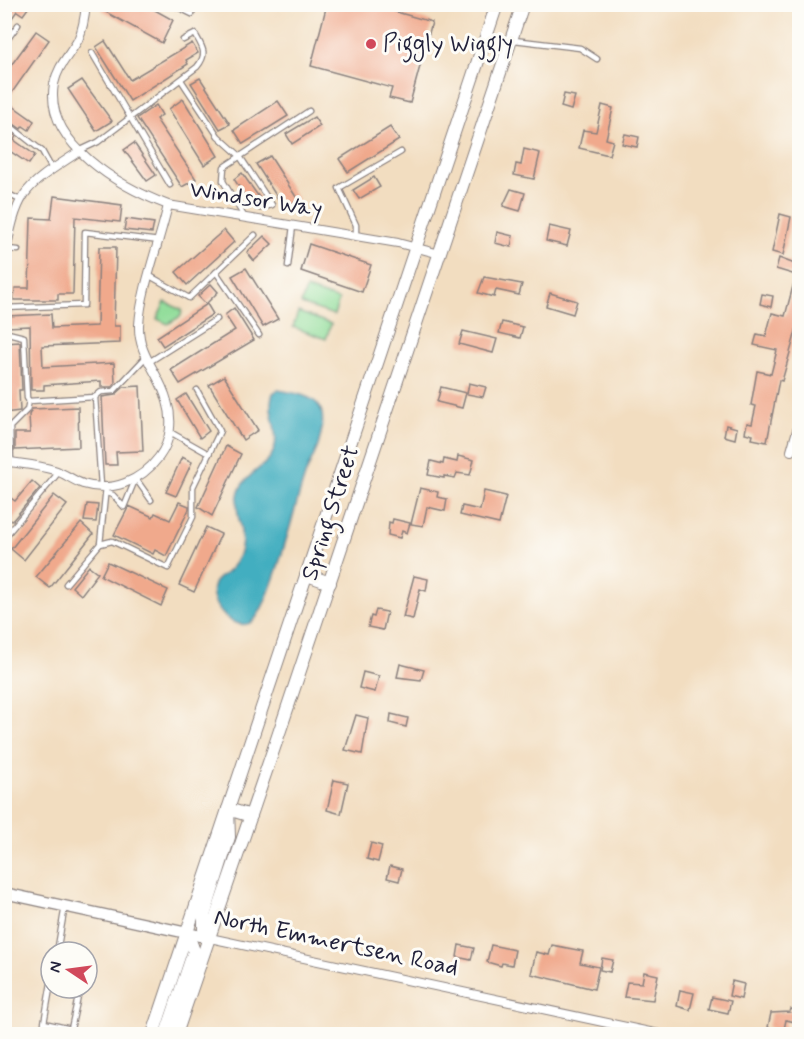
<svg xmlns="http://www.w3.org/2000/svg" width="804" height="1039" viewBox="0 0 804 1039" font-family="Mynerve,sans-serif">
	<rect width="100%" height="100%" fill="#fdfcf7"/>
	<filter id="ink" filterUnits="userSpaceOnUse"><feTurbulence type="fractalNoise" baseFrequency=".0167" numOctaves="2"/><feDisplacementMap in="SourceGraphic" scale="12" xChannelSelector="R" yChannelSelector="G"/><feConvolveMatrix kernelMatrix="1 2 1 2 8 2 1 2 1" color-interpolation-filters="sRGB"/></filter>
	<filter id="wash" filterUnits="userSpaceOnUse"><feTurbulence type="fractalNoise" baseFrequency=".008" numOctaves="4" result="noise"/><feDisplacementMap in="SourceGraphic" scale="24" xChannelSelector="R" yChannelSelector="G"/><feGaussianBlur stdDeviation="1.35" result="paint"/><feColorMatrix in="noise" values="0 0 0 0 0 0 0 0 0 0 0 0 0 0 0 0 0 1.4 0 .05"/><feComposite in="paint" operator="in"/></filter>
	<g filter="url(#wash)">
		<rect width="100%" height="100%" fill="#f2ddc0"/>
		<g fill="#91dd9a" stroke="#5a806a" stroke-width="1.5">
			<polygon points="306,289 339,300 334,315 301,304"/>
			<polygon points="165,302 182,310 181,316 168,324 157,319"/>
			<polygon points="298,312 331,324 326,339 293,327"/>
		</g>
		<path fill="#42aec0" stroke="#32687e" stroke-width="1.5" d="M278,390C289,392 312,395 319,406C326,416 321,435 318,446C314,457 307,468 304,479C294,509 272,601 254,620C238,636 205,605 214,584C217,577 226,575 230,569C257,539 227,515 241,487C250,470 271,466 275,446C279,427 266,412 273,393Z"/>
		<g id="blocks">
			<g fill="#f0a98c">
				<polygon points="8,4 31,4 23,15 17,11 4,29 4,10"/>
				<polygon points="105,4 144,4 173,20 162,43 102,10"/>
				<polygon points="327,4 368,4 432,22 410,103 389,98 392,88 311,66"/>
				<polygon points="36,31 49,40 6,101 34,121 29,130 23,126 21,129 4,117 4,75"/>
				<polygon points="105,41 130,80 192,43 198,53 186,60 188,64 130,101 96,47"/>
				<polygon points="200,78 230,124 220,129 191,83"/>
				<polygon points="82,80 112,121 96,131 68,89"/>
				<polygon points="564,94 575,96 571,110 561,107"/>
				<polygon points="183,99 218,156 204,165 169,109"/>
				<polygon points="278,101 288,116 243,144 234,130"/>
				<polygon points="156,105 162,115 156,119 196,179 182,187 137,118"/>
				<polygon points="602,105 613,108 606,139 613,141 609,155 579,148 583,130 596,132"/>
				<polygon points="314,117 320,126 292,144 286,134"/>
				<polygon points="4,127 16,136 14,140 35,155 29,164 4,147"/>
				<polygon points="390,127 399,140 348,172 339,159"/>
				<polygon points="625,134 639,137 637,147 622,144"/>
				<polygon points="134,143 156,175 147,181 124,150"/>
				<polygon points="524,149 540,153 534,179 514,175 516,164 521,165"/>
				<polygon points="270,156 298,200 284,208 256,164"/>
				<polygon points="242,173 261,200 252,207 234,179"/>
				<polygon points="374,177 380,187 359,199 353,190"/>
				<polygon points="511,189 525,193 520,211 503,206"/>
				<polygon points="54,196 122,205 120,222 75,217 73,294 58,294 58,300 14,300 15,288 29,288 31,218 51,219"/>
				<polygon points="780,214 791,217 783,255 772,252"/>
				<polygon points="126,219 154,223 152,233 124,230"/>
				<polygon points="549,226 571,231 567,246 546,241"/>
				<polygon points="224,230 234,242 187,285 176,272"/>
				<polygon points="497,232 513,236 511,247 495,243"/>
				<polygon points="264,236 272,244 254,261 247,252"/>
				<polygon points="309,244 371,265 362,292 301,271"/>
				<polygon points="99,247 116,247 114,326 120,326 120,343 42,346 43,367 114,363 115,383 112,387 101,387 101,381 44,385 44,390 31,390 30,326 6,327 6,316 51,314 52,328 97,326"/>
				<polygon points="779,258 800,266 800,317 782,381 779,380 767,442 752,439 753,435 745,433 747,423 752,424 756,406 751,405 757,371 771,374 777,350 754,345 757,334 766,336 772,313 785,316 796,275 776,269"/>
				<polygon points="246,268 278,319 263,327 232,276"/>
				<polygon points="484,277 522,284 519,295 496,290 494,297 478,293"/>
				<polygon points="211,284 218,292 206,304 198,296"/>
				<polygon points="550,293 577,301 573,314 546,306"/>
				<polygon points="762,294 773,296 771,307 760,304"/>
				<polygon points="207,304 213,314 163,346 157,337"/>
				<polygon points="234,308 254,340 180,384 171,370 235,330 225,315"/>
				<polygon points="502,322 523,327 520,338 499,333"/>
				<polygon points="463,331 497,339 493,353 459,344"/>
				<polygon points="20,342 22,390 19,390 20,411 4,413 4,343"/>
				<polygon points="224,376 258,430 243,440 209,385"/>
				<polygon points="469,383 486,387 483,397 467,394"/>
				<polygon points="140,386 143,451 116,452 117,465 105,465 102,397 115,395 124,387"/>
				<polygon points="441,387 466,393 462,408 437,402"/>
				<polygon points="186,394 209,431 200,438 177,400"/>
				<polygon points="78,407 79,447 15,450 15,433 30,433 29,415 32,409"/>
				<polygon points="726,425 737,428 735,439 724,436"/>
				<polygon points="226,446 241,454 212,516 198,507"/>
				<polygon points="458,456 474,460 470,475 457,473 455,478 444,476 444,478 428,475 431,461 443,464 444,459 457,462"/>
				<polygon points="182,457 192,462 176,496 166,492"/>
				<polygon points="32,481 40,488 12,521 4,515 4,493 15,501"/>
				<polygon points="420,488 438,492 437,497 447,499 445,511 427,507 423,526 411,524"/>
				<polygon points="484,491 506,496 499,524 460,515 462,506 480,510"/>
				<polygon points="54,495 67,505 24,560 11,549"/>
				<polygon points="179,502 189,506 189,509 166,556 155,550 153,554 114,535 129,506 153,517 155,513 170,520"/>
				<polygon points="87,504 98,505 96,522 84,521"/>
				<polygon points="393,519 410,523 407,533 402,531 400,538 388,535 389,522 392,523"/>
				<polygon points="81,523 93,534 50,588 36,577"/>
				<polygon points="206,527 221,534 194,592 179,585"/>
				<polygon points="108,562 168,590 161,606 101,576"/>
				<polygon points="89,566 98,573 81,595 72,587"/>
				<polygon points="414,576 428,579 426,591 420,589 413,619 403,617"/>
				<polygon points="376,610 387,612 383,630 368,627 371,616 374,617"/>
				<polygon points="400,664 424,670 421,680 397,677"/>
				<polygon points="363,672 379,676 375,692 359,688"/>
				<polygon points="391,714 408,718 406,727 390,723"/>
				<polygon points="356,715 368,718 362,754 345,750"/>
				<polygon points="334,780 348,783 341,814 327,810"/>
				<polygon points="371,843 382,846 378,862 367,859"/>
				<polygon points="390,866 402,869 399,881 387,878"/>
				<polygon points="459,945 474,948 471,960 457,957"/>
				<polygon points="491,945 515,950 512,965 502,963 501,966 487,962"/>
				<polygon points="552,945 583,951 580,963 599,967 594,989 531,974 536,952 549,955"/>
				<polygon points="602,958 613,960 610,972 600,970"/>
				<polygon points="644,972 658,975 653,1000 624,997 627,982 642,983"/>
				<polygon points="732,981 744,984 741,999 729,996"/>
				<polygon points="680,990 694,993 690,1010 677,1006"/>
				<polygon points="712,997 731,1001 728,1013 709,1009"/>
				<polygon points="791,1009 800,1011 799,1023 786,1020 783,1034 768,1027 771,1013 790,1012"/>
			</g>
		</g>
	</g>
	<g filter="url(#ink)">
		<use href="#blocks" fill-opacity="0" stroke="#8a807e" stroke-width="1.5"/>
		<g fill="none" stroke-linecap="round" stroke-linejoin="round">
			<defs>
				<g id="service">
					<polyline points="172,4 192,14"/>
					<polyline points="514,40 580,48 597,59"/>
					<polyline points="4,44 18,25"/>
					<polyline points="92,53 170,185"/>
					<polyline points="181,80 218,136 239,155 272,205 260,208"/>
					<polyline points="4,121 42,151 52,169"/>
					<path d="M81,150L98,142L197,67C208,54 203,48 195,34L183,40"/>
					<polyline points="4,192 20,200"/>
					<polyline points="245,218 223,181 224,167 309,111"/>
					<polyline points="356,237 356,225 339,188 401,152"/>
					<polyline points="7,249 18,250"/>
					<polyline points="288,266 293,226"/>
					<polyline points="216,272 259,335"/>
					<polyline points="150,276 189,298 255,235"/>
					<polyline points="4,308 84,305 85,232 160,241"/>
					<polyline points="4,332 24,337 27,398 29,401 95,397 101,486"/>
					<polyline points="149,362 217,319"/>
					<polyline points="95,397 101,392 114,391 145,358"/>
					<polyline points="170,432 209,454"/>
					<polyline points="11,462 10,427 27,410 29,401"/>
					<polyline points="136,479 151,500"/>
					<polyline points="106,493 113,495 124,507 135,480"/>
					<polyline points="4,538 59,472"/>
					<polyline points="100,544 112,541 168,568 193,517 193,487 220,431 197,390"/>
					<polyline points="66,584 100,544 106,487"/>
					<polyline points="57,950 67,952"/>
					<polyline points="57,952 65,906"/>
					<polyline points="87,956 87,957"/>
					<polyline points="51,983 44,1023 71,1029 80,988"/>
				</g>
				<g id="minor">
					<path d="M86,4C85,16 83,29 78,40C69,56 58,65 54,84C43,144 123,188 168,205L398,243L440,254"/>
					<path d="M4,261C18,190 20,190 80,151"/>
					<polyline points="791,451 800,420"/>
					<path d="M4,461C21,464 38,465 54,470C64,473 72,480 83,484C112,493 141,481 159,457C171,441 173,420 167,401C160,373 138,356 139,325C141,289 160,241 168,205"/>
					<polyline points="210,938 659,1034"/>
				</g>
				<polyline id="tertiary" points="4,893 210,938"/>
				<g id="secondary">
					<polyline points="307,575 330,583"/>
					<polyline points="210,938 204,929 204,916 229,837 228,809 251,816"/>
					<polyline points="153,1034 497,4"/>
					<polyline points="166,1034 194,951 187,932"/>
					<polyline points="176,1034 276,742 523,4"/>
				</g>
			</defs>
			<use href="#service" stroke="#8a807e" stroke-width="7"/>
			<use href="#minor" stroke="#8a807e" stroke-width="10"/>
			<use href="#tertiary" stroke="#8a807e" stroke-width="13"/>
			<use href="#secondary" stroke="#8a807e" stroke-width="14"/>
			<use href="#service" stroke="#fff" stroke-width="4.5"/>
			<use href="#minor" stroke="#fff" stroke-width="8"/>
			<use href="#tertiary" stroke="#fff" stroke-width="10"/>
			<use href="#secondary" stroke="#fff" stroke-width="12"/>
		</g>
	</g>
	<circle fill="#d1495b" stroke="#fdfcf7" stroke-width="2" cx="371" cy="44" r="6"/>
	<g text-anchor="middle" dominant-baseline="central" stroke-width="6" stroke-linejoin="round" paint-order="stroke">
		<g font-size="24" fill="#22223b" stroke="#fdfcf7" text-anchor="start">
			<text x="383" y="44">Piggly Wiggly</text>
		</g>
		<g font-size="24" fill="#22223b" stroke="#fdfcf7">
			<text transform="translate(256 200) rotate(9)">Windsor Way</text>
			<text transform="translate(331 513) rotate(-72)">Spring Street</text>
			<text transform="translate(336 943) rotate(12)">North Emmertsen Road</text>
		</g>
	</g>
	<rect width="804" height="1039" fill="none" stroke="#fdfcf7" stroke-width="24"/>
	<g transform="translate(69 970) rotate(283)"><circle r="28" fill="#fdfcf7" stroke="#a5a5ac" stroke-width="1.5"/>
	<path d="M0-4.5L10 22L0 15L-10 22Z" fill="#d1495b"/>
	<text y="-9" font-size="16" font-weight="bold" text-anchor="middle" fill="#22223b">N</text>
	</g>
</svg>
